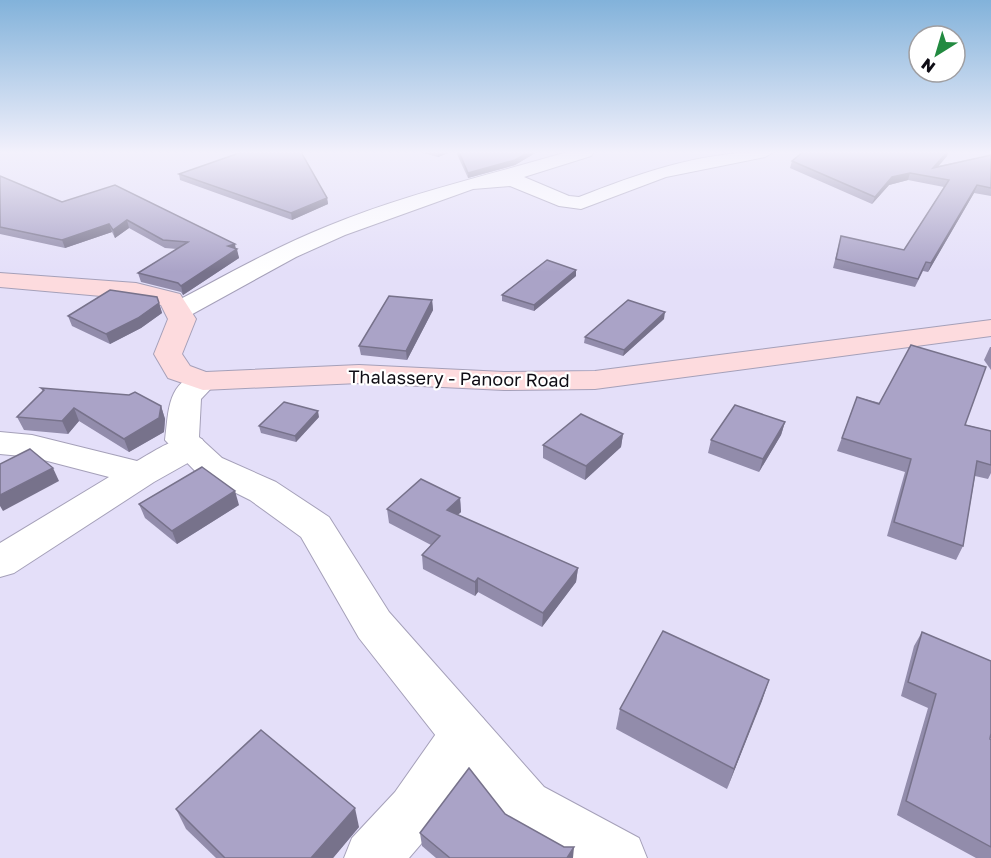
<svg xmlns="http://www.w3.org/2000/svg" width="991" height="858" viewBox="0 0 991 858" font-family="'Golos Text',sans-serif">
	<rect width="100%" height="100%" fill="#e4dff9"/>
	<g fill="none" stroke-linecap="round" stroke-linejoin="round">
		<defs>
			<g id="minor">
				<path d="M567,152H594L591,156L524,177L569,196L579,197C642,172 705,150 774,152L765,157L666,177L581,209L559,206L510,186L473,189L345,235L296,257L187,317L178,319L169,317L165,311L169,305C221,278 273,248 328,226C405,194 487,176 567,152Z"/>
				<path d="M0,432L32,435L137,461C157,450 178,433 202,439L207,447L202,455L154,482L14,573L0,577V543L109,477L32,457L0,454Z"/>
				<polygon points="465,711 483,718 490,734 433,830 409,858 344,858 352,838 395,792 447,718"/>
			</g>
			<path id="tertiary" d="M203,372L214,375L218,381L201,399L199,437L222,458L276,482L329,517L389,612L544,787L639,838L647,858H564L506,825L359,638L301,537L250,500L198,474L165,440C169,409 167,381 203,372Z"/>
			<polygon id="secondary" points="0,273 136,283 180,294 196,319 182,354 190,366 206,372 359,365 504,372 595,371 991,320 991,336 595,389 504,390 359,383 203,390 168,378 154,354 168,319 161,305 135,299 0,287"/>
		</defs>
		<use href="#minor" stroke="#a5a0b9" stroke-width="2"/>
		<use href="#tertiary" stroke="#a5a0b9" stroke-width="2"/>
		<use href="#secondary" stroke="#a5a0b9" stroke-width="2"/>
		<use href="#minor" fill="#fff" fill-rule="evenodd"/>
		<use href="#tertiary" fill="#fff" fill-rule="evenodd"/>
		<use href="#secondary" fill="#fddbde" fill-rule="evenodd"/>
	</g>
	<g fill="#928cab">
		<polygon points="419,152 451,152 438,157"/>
		<polygon points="456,152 537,152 515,165 468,178"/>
		<polygon points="991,155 991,196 974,193 928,272 923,271 915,287 833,268 841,236 904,250 944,187 908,180 889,185 872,204 790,168 792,161 947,156 938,166"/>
		<polygon points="179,174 327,198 328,204 292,220 180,180"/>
		<polygon points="0,176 62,202 236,249 239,258 183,295 181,292 141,282 138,273 177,249 165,248 129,228 115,238 112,232 65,248 0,234"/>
		<polygon points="576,276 534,311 502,301 502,295"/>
		<polygon points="432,300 433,310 407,360 361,355 359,346"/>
		<polygon points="159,303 162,313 141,328 110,344 72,326 68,316"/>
		<polygon points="664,319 623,356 584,343 585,337"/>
		<polygon points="990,347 991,347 991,370 984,360"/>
		<polygon points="41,388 161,406 165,419 164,432 129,452 79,421 68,434 24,430 17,417 43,392"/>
		<polygon points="857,397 991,431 991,473 988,479 975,476 963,546 956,560 887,536 905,472 837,451"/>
		<polygon points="319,417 296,442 261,433 259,426"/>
		<polygon points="785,422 781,435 759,472 708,453 711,440"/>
		<polygon points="623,434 621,447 585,480 543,458 543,445"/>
		<polygon points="460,498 461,512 457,515 578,568 576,582 542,627 478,592 475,596 423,569 422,555 431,545 389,523 387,509"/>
		<polygon points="139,504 239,505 177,544 145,518"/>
		<polygon points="922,632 991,740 991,858 976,858 897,815 928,708 901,696 914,646"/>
		<polygon points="769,680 727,789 616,729 620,709"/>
		<polygon points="176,809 359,827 333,858 216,858 186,829"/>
		<polygon points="420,833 573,858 436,858 422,846"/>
	</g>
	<g fill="#77728b">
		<polygon points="438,152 451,152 438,157"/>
		<polygon points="529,152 537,152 515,165 468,178 468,173"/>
		<polygon points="947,152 949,152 947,156 931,175 933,168"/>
		<polygon points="910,173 908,180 889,185 872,204 875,197 892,177"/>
		<polygon points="977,185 974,193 928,272 931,263"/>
		<polygon points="327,198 328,204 292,220 291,213"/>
		<polygon points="127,220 129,228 115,238 113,230"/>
		<polygon points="109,224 112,232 65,248 62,240"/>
		<polygon points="235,244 236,250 237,249 239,258 183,295 181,286 228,246"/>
		<polygon points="576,270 576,276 534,311 534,305"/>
		<polygon points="432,300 433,310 407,360 406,351"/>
		<polygon points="159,303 162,313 141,328 110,344 106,334"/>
		<polygon points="665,312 664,319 623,356 624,350"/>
		<polygon points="161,406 165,419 164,432 129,452 124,439"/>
		<polygon points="74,408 79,421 68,434 62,421"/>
		<polygon points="318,411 319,417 296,442 295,436"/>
		<polygon points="785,422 781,435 759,472 763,459"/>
		<polygon points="623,434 621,447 585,480 586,466"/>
		<polygon points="53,468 59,481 3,511 0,506 0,495"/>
		<polygon points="235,491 239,505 177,544 172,531"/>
		<polygon points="460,498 461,512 448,524 447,510"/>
		<polygon points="578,568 576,582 542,627 543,613"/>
		<polygon points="478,578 478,592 475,596 475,582"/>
		<polygon points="769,680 762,701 727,789 734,769"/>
		<polygon points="355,808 359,827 333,858 311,858"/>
		<polygon points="574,847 573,858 567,858"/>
	</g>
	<g fill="#aaa3c7" stroke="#77728b" stroke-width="1.5">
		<polygon points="242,152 301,152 327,198 291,213 179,174"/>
		<polygon points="459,152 529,152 515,160 468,173"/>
		<polygon points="803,152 947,152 933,168 991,155 991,188 977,185 931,263 926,262 918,279 836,259 841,236 904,250 949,180 910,173 892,177 875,197 792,161"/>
		<polygon points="0,176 62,202 115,185 235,244 228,246 237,249 181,286 178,283 138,273 188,242 163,240 127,220 113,230 109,224 62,240 0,227"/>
		<polygon points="547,260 576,270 534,305 502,295"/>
		<polygon points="110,290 157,297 159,303 138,318 106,334 68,316"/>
		<polygon points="389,296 432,300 406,351 359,346"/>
		<polygon points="628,300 665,312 624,350 585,337"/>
		<polygon points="911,345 986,367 965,425 991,431 991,465 977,461 963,546 894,522 911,459 842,438 857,397 879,404"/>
		<polygon points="41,388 129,395 135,392 161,406 159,418 124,439 74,408 62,421 17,417 44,390"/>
		<polygon points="284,402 318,411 295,436 259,426"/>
		<polygon points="735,405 785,422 763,459 711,440"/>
		<polygon points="581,414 623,434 586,466 543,445"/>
		<polygon points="30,449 53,468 0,495 0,464"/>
		<polygon points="202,467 235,491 172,531 139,504"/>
		<polygon points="421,479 460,498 447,510 578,568 543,613 478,578 475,582 422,555 440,536 387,509"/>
		<polygon points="663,631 769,680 734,769 620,709"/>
		<polygon points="922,632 991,661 991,733 990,739 991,740 991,847 906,801 936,694 908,682"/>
		<polygon points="261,730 355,808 311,858 225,858 176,809"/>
		<polygon points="469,768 505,814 564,847 574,847 567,858 450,858 420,833"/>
	</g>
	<linearGradient id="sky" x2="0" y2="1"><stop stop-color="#82b2da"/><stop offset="0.56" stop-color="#f3f1fc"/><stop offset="1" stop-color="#f3f1fc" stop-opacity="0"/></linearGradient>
	<rect width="991" height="272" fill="url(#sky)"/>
	<g text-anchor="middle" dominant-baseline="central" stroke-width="4.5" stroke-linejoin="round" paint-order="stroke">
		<g font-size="18" fill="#0f0d15" stroke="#fff">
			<text transform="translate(459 378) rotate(1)">Thalassery - Panoor Road</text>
		</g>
	</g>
	<g transform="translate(937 54) rotate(217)"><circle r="28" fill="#ffffff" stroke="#9f9ea1" stroke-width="1.5"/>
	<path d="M0-4.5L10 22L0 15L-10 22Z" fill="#228a40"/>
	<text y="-9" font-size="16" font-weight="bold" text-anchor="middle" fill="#0f0d15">N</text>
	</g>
</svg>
